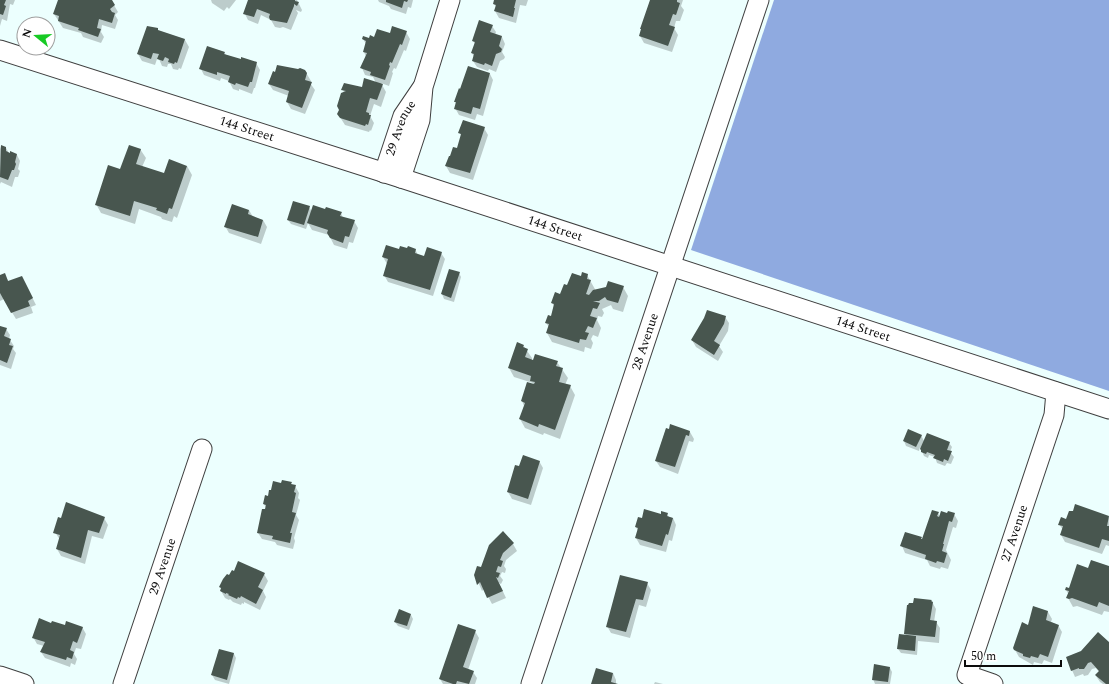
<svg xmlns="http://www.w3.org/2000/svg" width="1109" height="684" viewBox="0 0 1109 684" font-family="Spectral,serif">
	<rect width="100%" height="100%" fill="#ecfffe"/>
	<polygon fill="#8faae0" points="774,0 1109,0 1109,391 691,250"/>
	<g fill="#0003">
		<polygon points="0,0 15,0 13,5 10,4 7,21 2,19 0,26"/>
		<polygon points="59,0 111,0 118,12 115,15 118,20 115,29 102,25 101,32 104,37 101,43 83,37 81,33 63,28 54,14"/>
		<polygon points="211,0 236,0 229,9 227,7 224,11 212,3"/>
		<polygon points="248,0 297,0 302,10 301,12 296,10 298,13 291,30 283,27 280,28 275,27 271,20 261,15 258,24 248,20 245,14 249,2"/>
		<polygon points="378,0 413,0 411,8 408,7 406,14 391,9 389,6 379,2"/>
		<polygon points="495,0 528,0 526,6 520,5 516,23 499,18 495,11 496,7 494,4"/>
		<polygon points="651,0 683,0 681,6 684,10 680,21 676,21 674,28 678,35 672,52 644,43 640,36"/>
		<polygon points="492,26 496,32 495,35 502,37 505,44 502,52 505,57 504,59 500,61 496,72 489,69 488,71 477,67 473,61 474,57 472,53 475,44 473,41"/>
		<polygon points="158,31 185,40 189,47 181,69 179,68 178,70 173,69 171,64 168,64 167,67 162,66 159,59 157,59 155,65 142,61 138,54"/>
		<polygon points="406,32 410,39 406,51 404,50 396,69 394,68 392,72 393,73 389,86 381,83 386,92 381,107 374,104 370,116 374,123 371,131 370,130 369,132 345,125 338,114 344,93 343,89 362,88 376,83 373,77 365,75 362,68 366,57 364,52 366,44 363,39 370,40"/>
		<polygon points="224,52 226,55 241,60 256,63 260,70 255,88 254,88 252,94 239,89 239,91 233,89 229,81 221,78 220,81 204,75 201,69"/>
		<polygon points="305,71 311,81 310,83 315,90 305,114 291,109 287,102 289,96 273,90 269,84"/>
		<polygon points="490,74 493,80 483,116 477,114 475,120 459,115 455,108 456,104 455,102 461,90"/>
		<polygon points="484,128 488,135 473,180 450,173 446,166 457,149 462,137 460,133"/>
		<polygon points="1,146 6,148 10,155 17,155 20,161 18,169 20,171 18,177 15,177 12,187 1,182 0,184 0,149"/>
		<polygon points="140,149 146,158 142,167 164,175 187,166 192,175 177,218 174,216 172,222 162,219 161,217 139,209 135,224 101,213 96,204 121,170"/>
		<polygon points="309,207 312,212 341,213 343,218 354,221 358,228 353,243 349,242 347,249 334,245 329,235 312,230 308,223 306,229 291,224 288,220"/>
		<polygon points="249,210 253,217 263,220 267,227 261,244 229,233 225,226"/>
		<polygon points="415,249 418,255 425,257 441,253 445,259 433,296 388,282 384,275 387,264 383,257"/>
		<polygon points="450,270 459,273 461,277 454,302 444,299 442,294"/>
		<polygon points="4,274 9,282 25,283 36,305 31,307 33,313 16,319 4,299 0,301 0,276"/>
		<polygon points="587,275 596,291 623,287 628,296 623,312 613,309 611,305 602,309 604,313 602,317 598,316 597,320 601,328 598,337 593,335 591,339 593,343 591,349 585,347 584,352 552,342 547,333 549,327 546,323 552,317 555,307 552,303 561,296 568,286"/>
		<polygon points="725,317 729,323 728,331 719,346 723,352 718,361 696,347 692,340"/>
		<polygon points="0,326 6,329 10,335 9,339 10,340 14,346 13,349 16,353 11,369 0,365"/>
		<polygon points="523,345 532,358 532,360 557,362 568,378 565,385 570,386 575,395 560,439 544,433 543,435 525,428 520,419 524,406 522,401 527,383 532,385 533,383 514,377 509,368"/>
		<polygon points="666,429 690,432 694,439 693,442 689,441 678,474 660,467 656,461"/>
		<polygon points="921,435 924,441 949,443 952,447 950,452 954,457 951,464 947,463 945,466 937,463 935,457 929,455 928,458 924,456 920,447 919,451 906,446 904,441"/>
		<polygon points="539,461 543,468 531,505 512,499 508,492 520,468"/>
		<polygon points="291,483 292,485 295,486 299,493 298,498 300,500 296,515 299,520 294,538 295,541 293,549 277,545 275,542 262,539 258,533 266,508 264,504 268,497 282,484"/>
		<polygon points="1076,505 1109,517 1109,546 1106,545 1102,554 1065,542 1061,535 1063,530 1059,524 1067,521 1073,512"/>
		<polygon points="938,513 940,517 954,514 958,521 956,528 953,527 946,550 951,560 948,569 941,567 940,569 930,566 927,560 905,553 902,546 921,538 923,541"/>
		<polygon points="667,514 669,517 673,518 676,525 672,541 669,540 666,552 640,545 636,538 638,531 636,527 661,515"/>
		<polygon points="104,518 108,525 103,539 92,536 85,564 61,556 57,549 60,540 55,532"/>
		<polygon points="503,533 513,544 517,551 506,560 504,566 506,569 505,573 502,572 500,576 503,580 501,584 499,583 506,598 492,604 484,589 482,591 475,575 482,568"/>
		<polygon points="1109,567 1109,612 1104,611 1102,615 1077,606 1073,607 1068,598 1069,595 1066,590 1069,589 1089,569"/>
		<polygon points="264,574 268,581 263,591 266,597 260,610 244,602 244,604 242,603 241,605 233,602 230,599 229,600 225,598 221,591 230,576"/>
		<polygon points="647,583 651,590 646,607 639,605 630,638 611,633 607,626"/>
		<polygon points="931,600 936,609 934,622 936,622 940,628 939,643 918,641 917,655 901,653 898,649 899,635 907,636 905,634 914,604"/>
		<polygon points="1034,608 1048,612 1052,619 1051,622 1058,625 1062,632 1052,663 1044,660 1042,664 1034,662 1033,665 1019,657 1015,650 1029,626"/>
		<polygon points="411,615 413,619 409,630 398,626 395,622"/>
		<polygon points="52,624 82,627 86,634 81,649 76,648 74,654 77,659 75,665 71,663 70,667 45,658 41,652 44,646 37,644 33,637"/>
		<polygon points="475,631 479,638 468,670 473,672 477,678 475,684 443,684 440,679"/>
		<polygon points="1109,643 1109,684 1103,684 1100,682 1096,676 1099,672 1096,668 1092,669 1088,675 1084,676 1083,674 1075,677 1072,670"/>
		<polygon points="219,650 234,654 236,658 229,684 215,680 212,675"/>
		<polygon points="890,668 892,672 890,684 875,684 873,679"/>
		<polygon points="613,673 616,680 616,684 592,684"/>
		<polygon points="655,682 663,684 654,684"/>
	</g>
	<g fill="#48564f">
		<polygon points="0,0 6,0 4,5 6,6 3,15 0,14"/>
		<polygon points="58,0 112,0 115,5 110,9 112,12 115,13 112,23 99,19 97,28 101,29 98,37 78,30 79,28 58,21 59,16 53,14"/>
		<polygon points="248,0 295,0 295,1 299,2 297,6 294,4 294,6 287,23 270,20 269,17 270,14 257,9 254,17 243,14"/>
		<polygon points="386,0 408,0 407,2 404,1 402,8 386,2"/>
		<polygon points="494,0 516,0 514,8 515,8 513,17 494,11 496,5 493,4"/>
		<polygon points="650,0 677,0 677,2 680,3 676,15 673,14 669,25 675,27 668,46 639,36 641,29 640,29"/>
		<polygon points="479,20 493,25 490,32 502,36 499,46 502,49 501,52 496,54 492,66 485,63 484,65 472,61 474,54 471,53 475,42 472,41"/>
		<polygon points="147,26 158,28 158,30 185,39 177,63 175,62 174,64 168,62 169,59 165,57 163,61 157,59 159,54 153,53 151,59 137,54"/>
		<polygon points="392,26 407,31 402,45 400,44 392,63 390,62 389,65 390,66 385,80 370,75 371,72 360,68 367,53 363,52 366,41 362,39 363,36 369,38 370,35 374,37 377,29 390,33"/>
		<polygon points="207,46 225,52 224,54 241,59 241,57 257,62 252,82 250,82 248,87 236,83 235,85 228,82 230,76 217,72 217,75 199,69"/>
		<polygon points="277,65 298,69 300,68 305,70 307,73 305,80 312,82 302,108 286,102 289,91 268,84 273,71 275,72"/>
		<polygon points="468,66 490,73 480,109 473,107 471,114 454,109 456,102 454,102 459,88 460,89"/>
		<polygon points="364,78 383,84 377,100 370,98 366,112 369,113 369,115 371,115 368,125 366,124 365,126 340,118 337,114 339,110 337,106 341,93 346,91 341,90 344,83 362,87"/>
		<polygon points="463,120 485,127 470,173 445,166 449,156 450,156 453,147 457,148 461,134 458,133"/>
		<polygon points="1,145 6,147 6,151 10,153 10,151 17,154 15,162 16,164 14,170 12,170 8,180 0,177"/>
		<polygon points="129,145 141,149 136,164 164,173 169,159 187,166 172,209 169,208 167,214 156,210 157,208 134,201 130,216 95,205 108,165 120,169"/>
		<polygon points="293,201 310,206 304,225 287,220"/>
		<polygon points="232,204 249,210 248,214 263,220 258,237 224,227"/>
		<polygon points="313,205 325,209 326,207 342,212 340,216 355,220 349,237 345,236 343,243 330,238 327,233 328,230 307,223"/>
		<polygon points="386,245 399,249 400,246 407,248 408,246 416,249 415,253 424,256 427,247 442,252 430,290 383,276 388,259 382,257"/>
		<polygon points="449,269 460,272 451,298 441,294"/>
		<polygon points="582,272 588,274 587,279 591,280 586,294 589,295 593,290 606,287 608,281 624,286 618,303 607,300 605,297 599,301 593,301 600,303 597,309 593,308 590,316 597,318 593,328 588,326 585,332 589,333 586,340 580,339 579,343 546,333 549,324 545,323 548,315 551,316 554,304 551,303 555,292 560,294 564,284 567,285 572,273 581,276"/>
		<polygon points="5,273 8,281 22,276 33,298 28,301 30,306 11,313 0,293 0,275"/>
		<polygon points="707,310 726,316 724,324 714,341 720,345 714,355 691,340 704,318"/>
		<polygon points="0,326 7,328 4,336 11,339 9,345 13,346 7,363 0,360"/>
		<polygon points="517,342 524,345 523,347 528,349 525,357 533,360 535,354 558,361 556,366 563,368 559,382 571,385 555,430 539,424 538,427 519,419 525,403 521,401 527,382 534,384 535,382 530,381 531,376 508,368"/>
		<polygon points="670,424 690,431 689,436 686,435 675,467 655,461 666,428 669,429"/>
		<polygon points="908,429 922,435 916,447 903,441"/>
		<polygon points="927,433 950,442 947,450 952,451 948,461 944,459 943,462 933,458 935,455 927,452 926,454 921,452 921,450 920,449"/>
		<polygon points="523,455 540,461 528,499 507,492 515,465 519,466"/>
		<polygon points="282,480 292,482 291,484 296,485 294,492 296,493 292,512 296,513 290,533 292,533 290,543 272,539 273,536 257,533 262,509 265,509 266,505 263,504 265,495 268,496 269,490 271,490 273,481 281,483"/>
		<polygon points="66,502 105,517 99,533 88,530 81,558 56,549 60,535 53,533 58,517 61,518"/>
		<polygon points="1075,504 1109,516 1107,526 1109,526 1109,541 1102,539 1099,548 1060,535 1063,526 1058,525 1061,517 1066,519 1069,511 1073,511"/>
		<polygon points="644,509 661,514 661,511 668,513 667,516 673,518 668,535 666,534 662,546 635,538 638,528 635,527 638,517 642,518"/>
		<polygon points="932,510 939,512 937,516 939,517 941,511 947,513 948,511 955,513 952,522 949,521 943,544 944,544 942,551 947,553 944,563 937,561 936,563 925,559 926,555 900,546 905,532 922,537 921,539 922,539"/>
		<polygon points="503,531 514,543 503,553 500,560 503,561 501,567 498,566 496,572 500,573 498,578 496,577 503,591 487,598 480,582 477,585 474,575 477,566 481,567 489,545"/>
		<polygon points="1091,560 1109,566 1109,606 1099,602 1097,607 1072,598 1069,599 1066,598 1069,591 1065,590 1066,587 1069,588 1077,564 1088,568"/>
		<polygon points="238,561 265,573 258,587 263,590 256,604 241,596 240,598 238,597 237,599 228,595 229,594 226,593 226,594 220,591 221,588 219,587 223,579 227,574 229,575 232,570 234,571"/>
		<polygon points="620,575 648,582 643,600 636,599 626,632 606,627"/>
		<polygon points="914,598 932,600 931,601 933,602 930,620 937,621 935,637 904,634 907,605 908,605 909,603 913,603"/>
		<polygon points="1033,606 1048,611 1046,620 1059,625 1048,657 1040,654 1038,658 1031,656 1030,658 1023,656 1023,654 1014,650 1013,648 1022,622 1028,625"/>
		<polygon points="399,609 411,614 407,626 394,622"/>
		<polygon points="39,618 51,623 52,621 65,625 66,621 83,627 77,643 73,641 70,650 74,652 72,659 67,657 66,660 40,652 45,642 32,638"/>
		<polygon points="458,624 476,630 463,667 474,671 469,684 457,681 456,684 453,684 439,679"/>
		<polygon points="1098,632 1109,642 1109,684 1106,684 1095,675 1099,671 1091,662 1088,663 1084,669 1079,669 1079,668 1071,671 1066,657 1081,651"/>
		<polygon points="899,634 916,636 915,651 897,649"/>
		<polygon points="219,649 234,653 227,680 211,675"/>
		<polygon points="874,664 890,667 888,682 872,680"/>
		<polygon points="596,668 613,673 611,682 618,684 591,684"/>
	</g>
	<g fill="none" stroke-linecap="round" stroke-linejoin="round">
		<defs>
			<g id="minor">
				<path id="s1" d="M0,50L401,178L1109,409"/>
				<path id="s2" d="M384,173L403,116L422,88"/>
				<polyline points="401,178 420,120 423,87 450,0"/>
				<polyline points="0,676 24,684"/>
				<path id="s3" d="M123,684L202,449"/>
				<path id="s4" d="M531,684L759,0"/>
				<path id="s5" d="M993,684L967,675L1054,415L1056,392"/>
			</g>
		</defs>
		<use href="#minor" stroke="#3f3f3f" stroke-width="21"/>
		<use href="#minor" stroke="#fff" stroke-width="19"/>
	</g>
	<g text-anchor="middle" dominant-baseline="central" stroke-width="4" stroke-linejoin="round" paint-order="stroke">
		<g font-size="13" fill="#0c0c0c" stroke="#fff">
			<text stroke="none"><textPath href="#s1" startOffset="259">144 Street</textPath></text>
			<text stroke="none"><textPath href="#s2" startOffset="48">29 Avenue</textPath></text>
			<text stroke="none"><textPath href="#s1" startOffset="583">144 Street</textPath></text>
			<text stroke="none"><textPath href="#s1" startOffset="907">144 Street</textPath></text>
			<text stroke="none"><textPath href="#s4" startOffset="361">28 Avenue</textPath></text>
			<text stroke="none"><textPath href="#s5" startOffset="177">27 Avenue</textPath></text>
			<text stroke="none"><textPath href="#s3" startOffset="124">29 Avenue</textPath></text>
		</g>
	</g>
	<g transform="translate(36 36) rotate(288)"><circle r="19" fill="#ffffff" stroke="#9e9e9e"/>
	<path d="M0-3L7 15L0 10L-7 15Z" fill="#17ca24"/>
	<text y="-6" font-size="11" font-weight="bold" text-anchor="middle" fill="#0c0c0c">N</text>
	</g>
	<path d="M965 660v6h96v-6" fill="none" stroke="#0c0c0c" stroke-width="2"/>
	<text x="971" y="660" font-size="12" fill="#0c0c0c" stroke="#ffffff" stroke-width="3" paint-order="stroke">50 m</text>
</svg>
